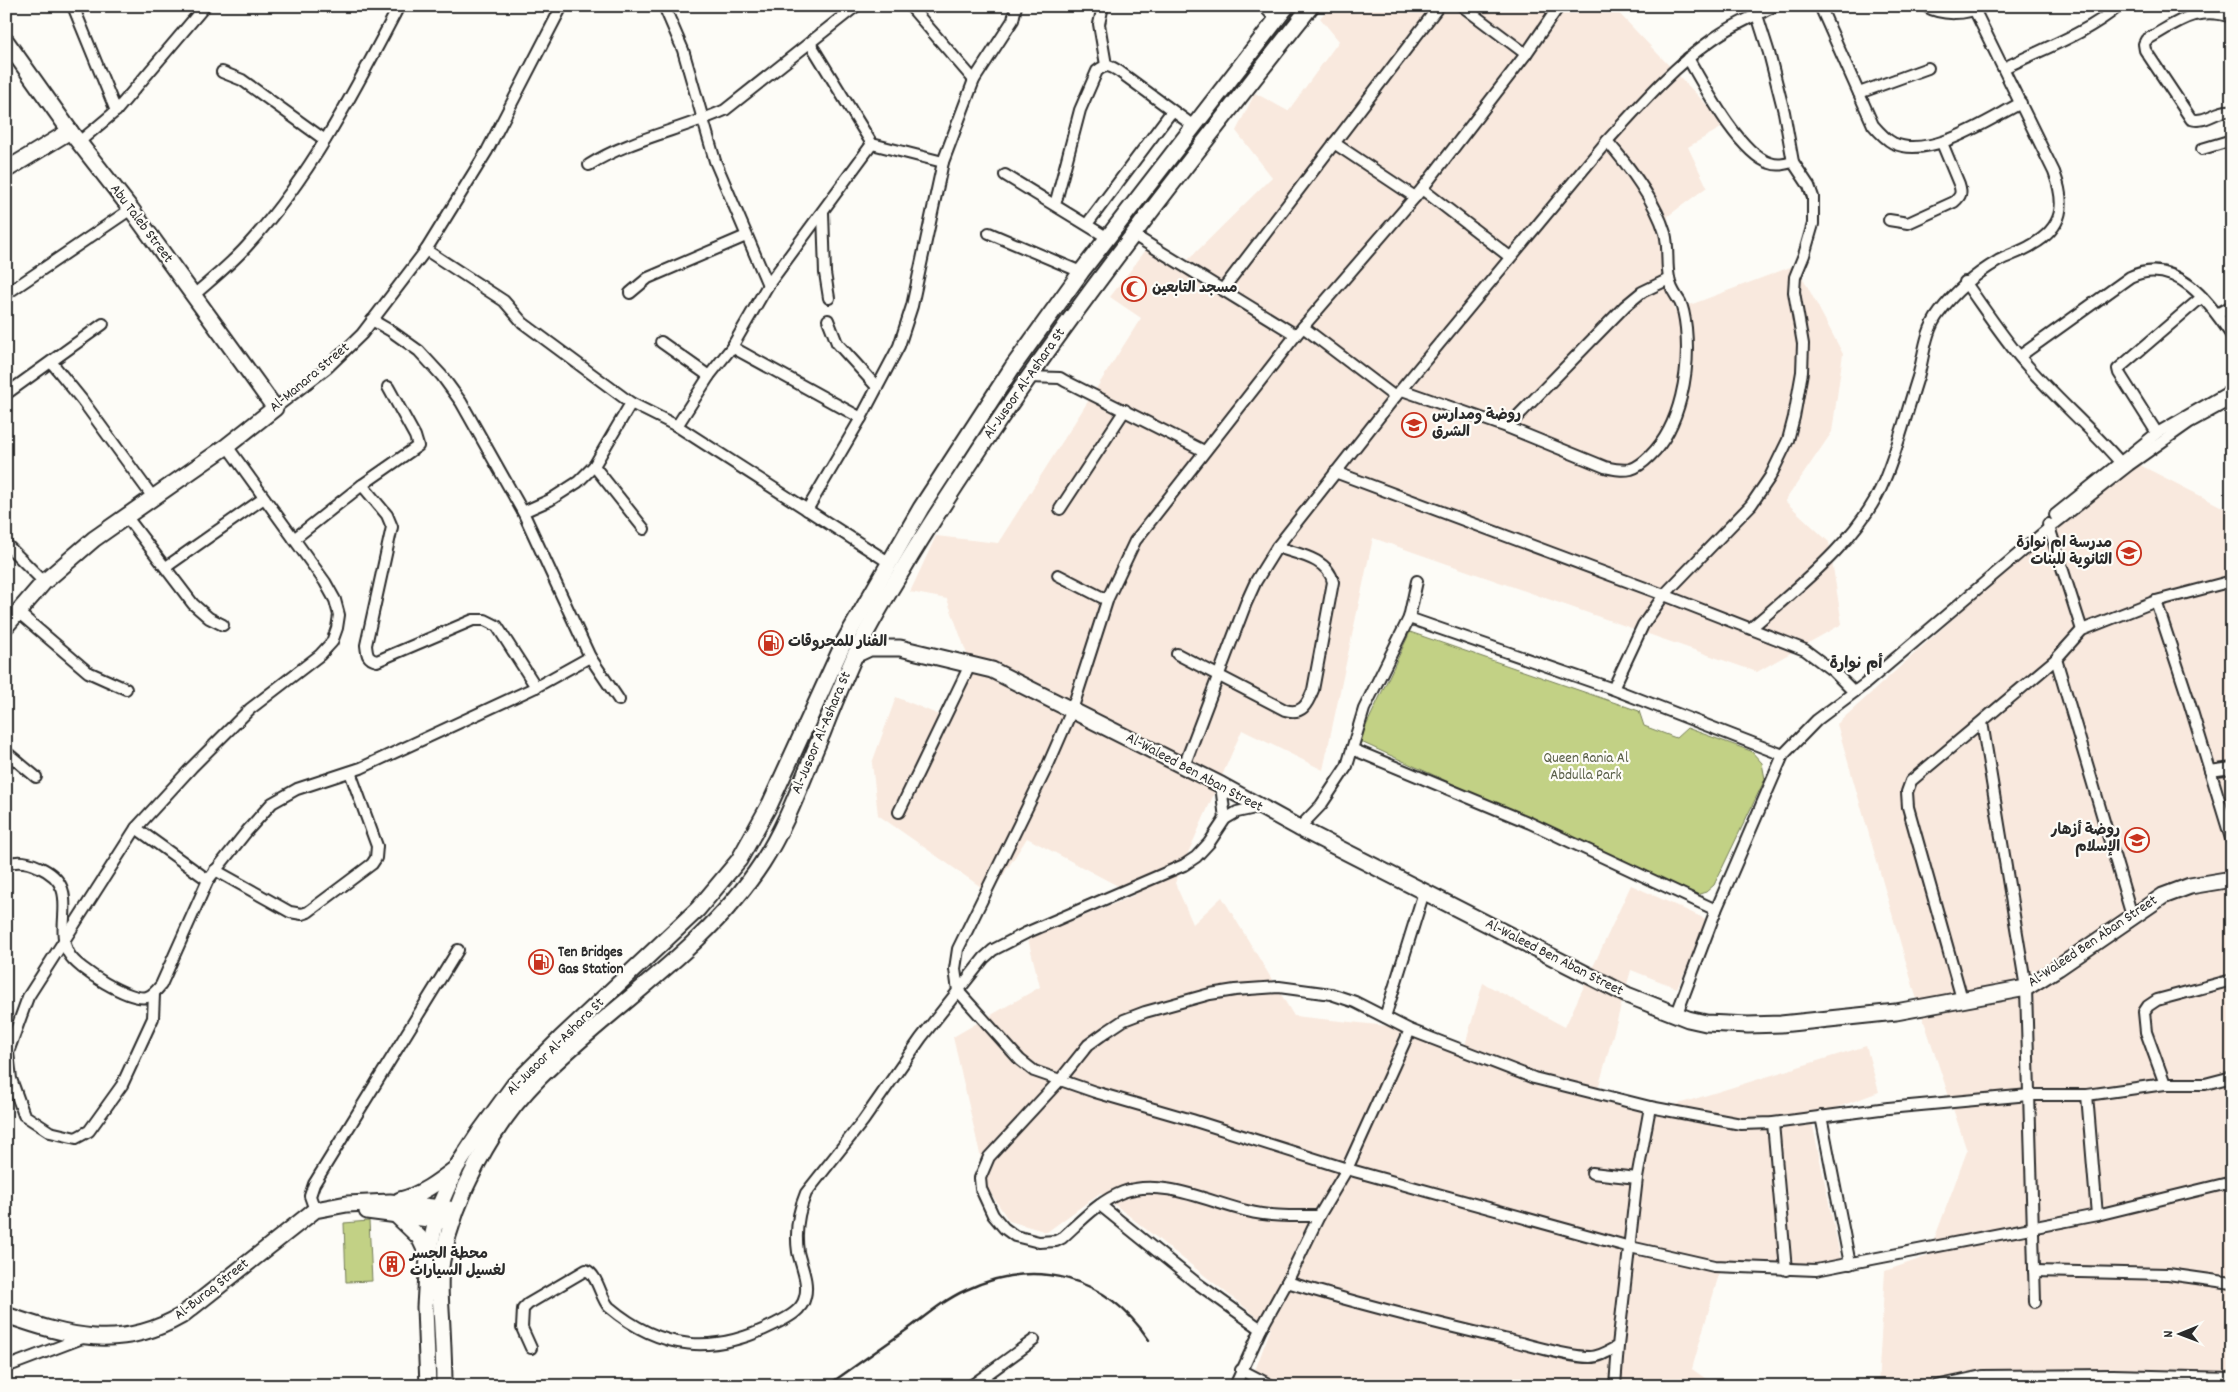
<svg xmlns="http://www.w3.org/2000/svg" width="2238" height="1392" viewBox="0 0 2238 1392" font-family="Dekko,'Playpen Sans Arabic',sans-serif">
	<rect width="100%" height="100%" fill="#fdfcf7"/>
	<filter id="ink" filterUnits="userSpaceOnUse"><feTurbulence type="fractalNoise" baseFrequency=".02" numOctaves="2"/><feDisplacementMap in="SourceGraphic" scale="10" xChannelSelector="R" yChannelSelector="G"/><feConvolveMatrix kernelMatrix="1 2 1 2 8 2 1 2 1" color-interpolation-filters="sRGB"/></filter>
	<g filter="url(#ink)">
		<g fill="#f9e9de">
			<polygon points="1331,6 1612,6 1726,125 1688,147 1707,187 1668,216 1674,311 1796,265 1843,354 1832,432 1785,501 1829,542 1842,624 1757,672 1373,538 1323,770 1242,730 1175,883 1193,924 1222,897 1294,1016 1397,1027 1463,1052 1483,983 1565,1027 1631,885 1710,921 1677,988 1631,970 1598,1089 1675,1105 1866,1046 1879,1092 1811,1117 1843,1269 1723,1260 1692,1369 1716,1386 1249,1386 1271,1328 1100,1193 1047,1232 1009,1221 988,1189 953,1037 1040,987 1028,939 1135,895 1027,838 991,894 878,815 872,763 896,697 949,719 972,668 947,599 910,592 936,536 998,543 1141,318 1110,297 1149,246 1183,265 1272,177 1236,131 1255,93 1288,111 1339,41 1320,18"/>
			<polygon points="2138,464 2232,512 2232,1386 1878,1386 1885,1271 1928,1256 1967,1151 1917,1000 1837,724 2036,543"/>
		</g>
		<g fill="#c2d185" stroke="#767e58">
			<polygon points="1410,632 1639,711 1644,726 1676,738 1687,728 1751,751 1762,763 1765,779 1714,885 1706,892 1696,895 1359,741"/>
			<polygon points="369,1221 372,1281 346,1282 344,1223"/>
		</g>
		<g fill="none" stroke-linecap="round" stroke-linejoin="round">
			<defs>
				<g id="street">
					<polyline points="73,6 116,111"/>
					<polyline points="664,6 683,50 715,161 768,285"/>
					<polyline points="910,6 974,80"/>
					<polyline points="1103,6 1099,24 1106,65"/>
					<polyline points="1264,6 1276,20"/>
					<polyline points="1462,6 1526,54"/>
					<polyline points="1559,6 1526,54 1422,189 1296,335 1135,541 1108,598 1072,710 1048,765 958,949 955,969 958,991 1020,1060 1034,1071 1095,1092 1192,1120 1347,1169 1630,1247 1714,1266 1816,1270 2097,1215 2232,1182"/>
					<path d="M1820,6L1873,125C1879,132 1885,139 1893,143C1930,160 1988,120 2021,103"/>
					<path d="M1925,6C1942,16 1966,15 1983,6"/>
					<path d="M2232,17C2195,5 2177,23 2146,40L2144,44L2145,50L2191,119C2205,124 2217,109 2232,111"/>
					<polyline points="810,43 872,144 943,162"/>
					<path d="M1688,58C1704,86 1740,154 1770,163C1778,166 1785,164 1793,162"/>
					<path d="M2004,68C2042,49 2086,34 2119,6"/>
					<polyline points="222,72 242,80 325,140"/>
					<polyline points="1859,93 1928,68"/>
					<polyline points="79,142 116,111 205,6"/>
					<polyline points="1334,143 1415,197"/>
					<polyline points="2202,149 2232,140"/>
					<path d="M589,165C630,139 681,130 725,110L856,6"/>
					<polyline points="1005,175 1108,238"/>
					<polyline points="1422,189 1510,257"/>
					<path d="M1055,205L1080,110L1097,71C1106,63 1111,66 1120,72L1195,127"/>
					<polyline points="823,212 825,273 829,298"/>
					<path d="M1889,220L1908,223L1954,202C1961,196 1962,193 1959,184L1942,143"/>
					<polyline points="1087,224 1172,111"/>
					<polyline points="989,233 1081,272"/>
					<polyline points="1132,234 1296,335"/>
					<polyline points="426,250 504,301 523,323 631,403 677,426 890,563"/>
					<path d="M1965,282C1983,307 2000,333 2019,356C2050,394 2088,425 2120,462"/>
					<polyline points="1223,289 1439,6"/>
					<polyline points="630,293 648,278 746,236"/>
					<polyline points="6,294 131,209"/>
					<path d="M194,295C212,279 231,264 247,246C311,176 355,90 399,6"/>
					<polyline points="2217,314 2232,306"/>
					<polyline points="372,320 391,331 419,351 442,376 461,402 523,512 590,657 619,700"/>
					<polyline points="828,320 837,343 877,387"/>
					<polyline points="1303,327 1395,397"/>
					<polyline points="661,342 709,376"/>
					<polyline points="732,347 861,418"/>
					<path d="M2020,356L2130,277C2176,255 2210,303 2232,336"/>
					<polyline points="52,363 82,400 152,496"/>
					<polyline points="1028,377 1060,378 1065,381 1204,451"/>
					<path d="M1402,390L1507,427L1605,467C1614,469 1622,471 1631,469C1638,467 1645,461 1650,456C1681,426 1690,370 1686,328C1685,319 1684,310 1680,302C1675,294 1670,288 1669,278C1666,263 1669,248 1665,233C1656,202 1628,165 1607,141"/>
					<polyline points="6,394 103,324"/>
					<polyline points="275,408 327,368 362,334 426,250 487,151 562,6"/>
					<polyline points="677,426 709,376 732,347 768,285 872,144"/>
					<polyline points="1507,427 1625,306 1642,292 1669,279"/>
					<polyline points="2157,433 2119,373 2118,369 2202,297"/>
					<polyline points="594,466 644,529"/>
					<polyline points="1335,472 1664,595 1805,650 1833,671 1854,692"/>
					<polyline points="362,485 418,446 415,436 388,387"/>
					<polyline points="1060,509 1125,410"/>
					<polyline points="807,510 861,418 899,346 912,306 943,162 974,80 1013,20 1016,6"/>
					<polyline points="523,512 550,500 578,482 594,466 631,403"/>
					<polyline points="2055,515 2157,433 2232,390"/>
					<polyline points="126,516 193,604 209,618 223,625"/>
					<polyline points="2048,524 2082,630"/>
					<path d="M294,539L362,485L387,515L392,527L366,645C367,654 367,659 377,661L473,620H485L497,626L536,687"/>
					<polyline points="6,544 44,582"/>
					<polyline points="166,567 264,498"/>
					<polyline points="1058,575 1107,600"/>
					<polyline points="2156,601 2187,695 2232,842"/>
					<polyline points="19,613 88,672 126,689"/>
					<polyline points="1409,618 1613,689 1783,755"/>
					<path d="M1751,628C1797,588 1861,538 1884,481C1898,448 1907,411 1918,377C1924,356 1925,331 1939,313C1956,290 1974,275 1998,261C2009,255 2021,252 2032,245C2064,227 2066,204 2054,172L1975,11"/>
					<path d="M1177,654L1285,710C1302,715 1307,705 1313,690L1333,582C1328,558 1297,554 1277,547"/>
					<polyline points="2056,659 2132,916"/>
					<polyline points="1613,689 1643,625 1664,595 1751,505 1770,477 1788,440 1794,417 1802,372 1803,344 1794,292 1795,277 1804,255 1813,224 1813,197 1809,186 1793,162 1784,112 1769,53 1757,15"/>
					<polyline points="1982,722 2026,988 2035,1302"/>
					<polyline points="1352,749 1530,823 1716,910"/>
					<polyline points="6,752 36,777"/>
					<path d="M1184,766L1246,603L1256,581L1277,547L1395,397L1607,141C1640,105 1673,67 1713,39C1732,25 1754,16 1775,6"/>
					<polyline points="2210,771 2232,768"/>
					<polyline points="1221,785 1225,819"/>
					<polyline points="899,812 970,665"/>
					<polyline points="136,828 208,880"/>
					<polyline points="1299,828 1321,805 1347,766 1364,709 1409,618 1417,581"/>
					<path d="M6,864C17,860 29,862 39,867C84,887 52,924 69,954C77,969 131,1002 147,997C153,995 157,990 161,985L208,880L247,831L272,803L297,789L361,768L536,687L590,657"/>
					<polyline points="215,870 290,912 302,914 308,912 372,864 376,858 377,846 350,772"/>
					<polyline points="154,994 153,1018 122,1085 89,1131 76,1138 50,1132 24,1115 11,1079 8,1052 28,997 136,828 192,767 250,709 320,655 332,642 337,628 339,615 335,600 325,582 227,446"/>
					<polyline points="1962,999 1908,807 1907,792 1911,781 2056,659 2082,630 2156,601 2232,581"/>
					<polyline points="1676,1016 1716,910 1783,755 1817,720 1865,684 2049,528 2129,465 2190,422 2232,399"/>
					<polyline points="1385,1017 1424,892"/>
					<polyline points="2165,1084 2146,1032 2144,1012 2148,1006 2157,1000 2232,980"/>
					<polyline points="2087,1095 2097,1215"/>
					<polyline points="1821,1116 1850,1264"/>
					<polyline points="1773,1123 1786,1270"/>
					<polyline points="1592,1173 1637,1178"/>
					<polyline points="1100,1205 1194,1281 1261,1329"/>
					<polyline points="315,1210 310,1196 314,1184 458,950"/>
					<path d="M1319,1216C1295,1216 1270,1217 1247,1211C1209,1202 1162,1178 1123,1192C1099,1201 1081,1221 1062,1238L1056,1241L1039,1242L1015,1236L1004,1228L993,1215L981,1189L980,1178L989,1157L1060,1080L1088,1045L1106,1032L1124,1020L1145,1012L1210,994L1235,990L1279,987L1331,994L1355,1002L1410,1030L1534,1078L1650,1107L1741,1124L1773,1123L1888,1108L2029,1095H2087L2165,1084H2205L2232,1077"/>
					<polyline points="2034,1271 2168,1274 2232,1283"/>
					<path d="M1287,1282C1359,1304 1431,1322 1504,1339C1528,1344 1567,1357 1590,1357C1600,1357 1609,1351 1618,1346L1637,1178L1650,1107"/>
					<path d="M531,1348L522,1328L523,1309L528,1304L586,1270C598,1275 600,1297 609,1307C661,1351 714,1355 775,1324C787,1318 802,1311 805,1297C809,1282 801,1266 798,1252C795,1231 798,1212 806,1193L863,1121L921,1038L984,958L993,950L1026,933L1184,865L1196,857L1209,843L1225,819L1237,812L1260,807"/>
					<polyline points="6,1367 85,1337"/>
					<polyline points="1241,1370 1272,1386"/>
					<polyline points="971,1386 1034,1340"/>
					<polyline points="1235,1386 1261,1329 1287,1282 1319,1216 1347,1169 1410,1030"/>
					<polyline points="1615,1386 1618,1346"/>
					<polyline points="1936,1386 1983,1376 2113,1375 2232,1378"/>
				</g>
				<g id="secondary">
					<polyline points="6,41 70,131 131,209 275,408 227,446 94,539 44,582 6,626"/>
					<polyline points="6,170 70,131"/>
					<polyline points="855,655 870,648 900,648 992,670 1221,785 1299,828 1627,995 1688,1019 1706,1023 1748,1025 1781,1024 1896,1012 2026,988 2058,968 2163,896 2190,886 2232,879"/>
					<path d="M400,1200C421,1195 438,1182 455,1169"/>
					<polyline points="367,1211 444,1221"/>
					<polyline points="395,1214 419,1237 428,1256"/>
					<path d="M6,1315C69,1337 120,1351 181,1316L315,1210L347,1204L390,1202L449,1209"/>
					<polyline points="428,1386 425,1307 428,1256 439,1207 456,1168 479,1133 514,1085 560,1039 698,909 739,860 770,804 845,640 921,508 1012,368 1081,272 1287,6"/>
					<path d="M444,1386C444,1366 443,1347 442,1327C441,1305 438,1282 442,1260C456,1194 491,1126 539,1078C611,1006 706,949 762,863C788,823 803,777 822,734C832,708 843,682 854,657C868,626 886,597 903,569C930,523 960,479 989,435C1089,287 1200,147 1311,6"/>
				</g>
			</defs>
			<use href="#street" stroke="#2b2b2b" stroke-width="14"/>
			<use href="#secondary" stroke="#2b2b2b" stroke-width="19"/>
			<use href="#street" stroke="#fdfcf7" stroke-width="10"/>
			<use href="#secondary" stroke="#fdfcf7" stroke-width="15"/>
			<path stroke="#2b2b2b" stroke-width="2.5" d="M824,1386L831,1383C858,1364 885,1345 912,1326C929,1313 946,1299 966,1290C1036,1257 1106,1276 1149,1340"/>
		</g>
	</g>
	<defs>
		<symbol id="mosque-ring" viewBox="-11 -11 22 22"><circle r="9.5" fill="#fdfcf7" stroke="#c8321e" stroke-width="1.5"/><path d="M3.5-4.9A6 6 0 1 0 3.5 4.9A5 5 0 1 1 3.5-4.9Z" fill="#c8321e"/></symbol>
		<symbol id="school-ring" viewBox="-11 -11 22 22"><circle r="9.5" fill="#fdfcf7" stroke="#c8321e" stroke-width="1.5"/><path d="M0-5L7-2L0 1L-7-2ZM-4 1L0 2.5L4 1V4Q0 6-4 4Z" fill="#c8321e"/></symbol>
		<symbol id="fuel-ring" viewBox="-11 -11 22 22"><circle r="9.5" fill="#fdfcf7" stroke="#c8321e" stroke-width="1.5"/><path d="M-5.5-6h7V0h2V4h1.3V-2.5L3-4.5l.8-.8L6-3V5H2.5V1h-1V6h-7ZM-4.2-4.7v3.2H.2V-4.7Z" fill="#c8321e"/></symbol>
		<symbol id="building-ring" viewBox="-11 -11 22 22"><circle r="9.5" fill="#fdfcf7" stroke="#c8321e" stroke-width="1.5"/><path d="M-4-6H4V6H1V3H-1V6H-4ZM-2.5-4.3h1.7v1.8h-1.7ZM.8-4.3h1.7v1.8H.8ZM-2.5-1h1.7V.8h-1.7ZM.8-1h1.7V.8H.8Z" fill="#c8321e"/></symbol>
	</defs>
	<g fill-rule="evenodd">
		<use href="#mosque-ring" x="1120" y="275" width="28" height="28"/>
		<use href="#school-ring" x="1400" y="411" width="28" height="28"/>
		<use href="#school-ring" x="2115" y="539" width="28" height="28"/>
		<use href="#fuel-ring" x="757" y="629" width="28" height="28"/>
		<use href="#school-ring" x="2123" y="826" width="28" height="28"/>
		<use href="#fuel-ring" x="527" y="948" width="28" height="28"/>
		<use href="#building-ring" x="378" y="1250" width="28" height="28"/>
	</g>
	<g text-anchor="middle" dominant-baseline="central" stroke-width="4.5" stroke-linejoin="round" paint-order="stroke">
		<g font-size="15" fill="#2b2b2b" stroke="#fdfcf7">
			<text transform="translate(141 224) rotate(53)">Abu Taleb Street</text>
			<text transform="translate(310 378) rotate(-40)">Al-Manara Street</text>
			<text transform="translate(1025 384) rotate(-55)">Al-Jusoor Al-Ashara St</text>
			<text transform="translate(822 733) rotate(-67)">Al-Jusoor Al-Ashara St</text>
			<text transform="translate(1194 773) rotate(28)">Al-Waleed Ben Aban Street</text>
			<text transform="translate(2093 942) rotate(-34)">Al-Waleed Ben Aban Street</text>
			<text transform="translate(1554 958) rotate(27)">Al-Waleed Ben Aban Street</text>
			<text transform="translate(556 1047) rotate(-45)">Al-Jusoor Al-Ashara St</text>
			<text transform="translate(212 1290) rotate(-38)">Al-Buraq Street</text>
		</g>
		<g font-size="15" font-weight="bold" fill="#2b2b2b" stroke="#fdfcf7" text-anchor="start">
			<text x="1152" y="289">مسجد التابعين</text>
			<text x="1432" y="416">روضة ومدارس<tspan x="1432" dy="17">الشرق</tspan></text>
			<text x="2112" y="544" text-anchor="end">مدرسة ام نوارة<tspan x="2112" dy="17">الثانوية للبنات</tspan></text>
			<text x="788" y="643">الفنار للمحروقات</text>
			<text x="2120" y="831" text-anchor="end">روضة أزهار<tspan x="2120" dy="17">الإسلام</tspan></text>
			<text x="558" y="953">Ten Bridges<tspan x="558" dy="17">Gas Station</tspan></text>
			<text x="410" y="1255">محطة الجسر<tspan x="410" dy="17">لغسيل السيارات</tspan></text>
		</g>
		<g font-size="15" fill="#585d46" stroke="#fdfcf7">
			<text x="1586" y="759">Queen Rania Al<tspan x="1586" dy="17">Abdulla Park</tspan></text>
		</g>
		<g font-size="16" font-weight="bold" fill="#2b2b2b" stroke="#fdfcf7">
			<text x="1856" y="664">أم نوارة</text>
		</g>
	</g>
	<rect width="2238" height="1392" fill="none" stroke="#fdfcf7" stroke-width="25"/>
	<rect x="12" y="12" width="2213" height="1367" fill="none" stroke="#2b2b2b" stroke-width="2" filter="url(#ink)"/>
	<g transform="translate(2180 1334) rotate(269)" stroke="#fdfcf7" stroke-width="4" paint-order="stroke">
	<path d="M0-4L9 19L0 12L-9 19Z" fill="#2b2b2b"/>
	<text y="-8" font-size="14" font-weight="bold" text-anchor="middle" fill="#2b2b2b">N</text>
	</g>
</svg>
